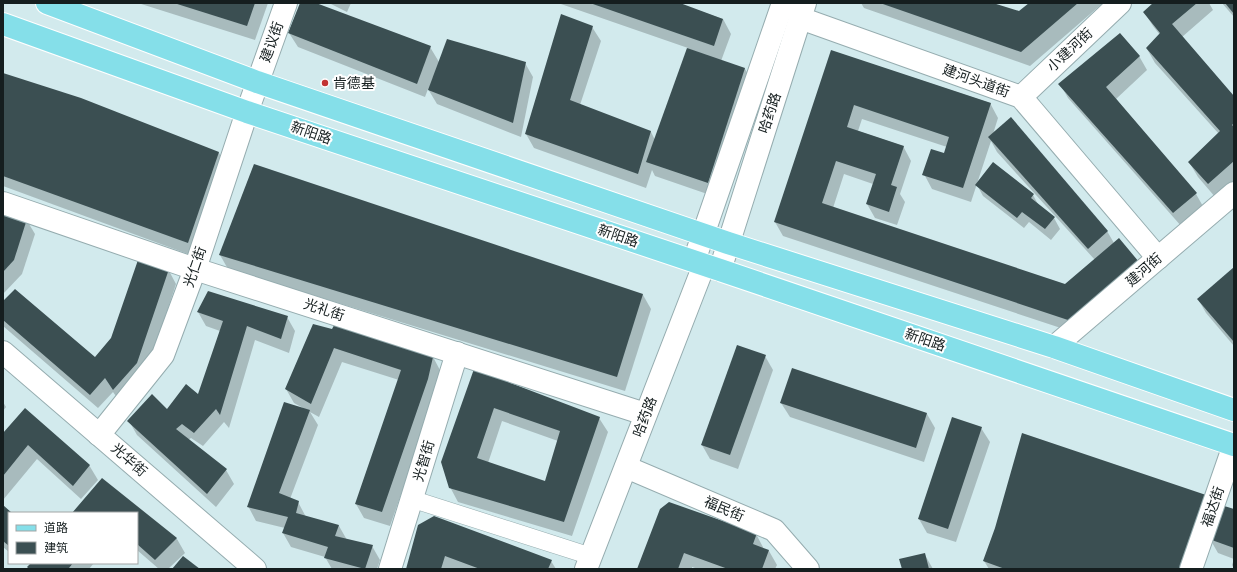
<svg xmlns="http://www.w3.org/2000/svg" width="1237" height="572" viewBox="0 0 1237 572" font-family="Figtree,'Noto Sans SC',sans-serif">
	<rect width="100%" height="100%" fill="#d2eaed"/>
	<g fill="#0003" fill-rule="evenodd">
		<polygon points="138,3 268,3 255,40"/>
		<polygon points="301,3 314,3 430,47 439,62 525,63 533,77 521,137 437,104 428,89 425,97 298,47 289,33"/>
		<polygon points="329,3 351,3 347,12"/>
		<polygon points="558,3 677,3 723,19 731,34 721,61 745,69 753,83 716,197 655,176 652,170 646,188 534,148 526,134 592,27 601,41 580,105 651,132 655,140 688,48"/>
		<polygon points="861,3 989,3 1020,12 1031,3 1103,3 1030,66 864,8"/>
		<polygon points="1155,3 1209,3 1213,10 1182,37 1234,98 1234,182 1216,198 1198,177 1189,162 1219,134 1155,63 1147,49 1160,35 1153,26 1144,12"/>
		<polygon points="1222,3 1234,3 1234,17"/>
		<path d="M832,51L990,103L998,118L993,134L1107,231L1114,243L1079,334L783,236L775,222ZM862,119L947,147L944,154L924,174L932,189L971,202L991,141L997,152L1095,260L1065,285L833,208L844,174L873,184L867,204L875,218L897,225L905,202L900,194L911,161L903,146L858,131Z"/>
		<polygon points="1139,56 1147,70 1116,99 1196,194 1204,208 1182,227 1068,98 1060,84"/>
		<polygon points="3,74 219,153 227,167 196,257 3,186"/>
		<polygon points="254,165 643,295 651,309 625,391 228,269 220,255"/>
		<polygon points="977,185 1033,195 1039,206 1054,218 1060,229 1051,240 1029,222 1024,228 983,196"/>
		<polygon points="3,211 26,219 35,234 22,274 3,294"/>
		<polygon points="168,269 176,284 145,378 121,403 113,392 98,408 3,326 3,302 95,358"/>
		<polygon points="1234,269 1234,346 1206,313 1198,299"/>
		<polygon points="198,312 287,317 295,331 289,353 255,340 229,428 224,422 203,446 191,438 188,440 226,470 234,484 216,507 137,435 129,421 167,410 199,396 220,331 206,326"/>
		<polygon points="314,325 433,357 441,372 436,394 390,526 364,518 356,504 399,380 342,362 319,417 310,412 318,425 290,499 298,502 306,517 339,526 347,540 372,546 380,560 377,569 332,569 325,557 291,547 283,533 285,528 256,521 248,506 303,408 294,403 286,389"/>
		<polygon points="765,356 773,370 738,469 710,459 702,445"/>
		<path d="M474,370L599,418L608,432L572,536L458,502L450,487ZM502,421L558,441L546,483L488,463Z"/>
		<polygon points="3,402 6,407 3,411"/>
		<polygon points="781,403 927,414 935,428 924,462 790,417"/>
		<polygon points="981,428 990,442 956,542 927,533 919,519"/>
		<polygon points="3,435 89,465 98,480 81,499 37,459 3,500"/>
		<polygon points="102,480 177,539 185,553 168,569 159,569 137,550 137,513 74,513"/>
		<polygon points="3,507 10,513 9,513 9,552 3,547"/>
		<polygon points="661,509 756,534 764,549 769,551 777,565 775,569 698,569 692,567 692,569 638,569"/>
		<polygon points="1234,511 1234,569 1232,565 1234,559 1218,553 1210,539"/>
		<polygon points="419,526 551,561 556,569 407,569"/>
		<polygon points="925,555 933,569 903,569"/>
		<polygon points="984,561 1196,569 989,569"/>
		<polygon points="32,563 94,563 89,569 29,569"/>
	</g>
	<g fill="#3b4f52" fill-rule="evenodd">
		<polygon points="174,3 255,3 247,26"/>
		<polygon points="300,3 316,3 431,46 417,84 288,33"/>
		<polygon points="590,3 680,3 723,19 714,46"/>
		<polygon points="880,3 993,3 1019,11 1029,3 1078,3 1021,52"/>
		<polygon points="1153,3 1197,3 1172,24 1234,96 1234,123 1232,125 1234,127 1234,161 1208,184 1188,162 1220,131 1146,48 1160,33 1143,12"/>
		<polygon points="1225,3 1234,3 1234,14"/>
		<polygon points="561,14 593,26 570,100 651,131 638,174 525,134"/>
		<polygon points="1120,33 1140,56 1106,87 1197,193 1173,213 1058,84"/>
		<polygon points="447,39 526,62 513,123 428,90"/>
		<polygon points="687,48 745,68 708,183 646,162"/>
		<polygon points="831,50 991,103 963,188 922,175 931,149 944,153 949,137 854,105 847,127 904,146 891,185 897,187 889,212 866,204 876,174 836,161 822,203 1065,284 1119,238 1139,262 1071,321 774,222"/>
		<polygon points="3,73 81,98 219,152 188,243 3,176"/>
		<polygon points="1011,117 1108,231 1088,249 988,137"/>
		<polygon points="993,162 1034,194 1031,198 1055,217 1045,229 1022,212 1017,218 975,185"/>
		<polygon points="254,164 643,294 617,377 219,255"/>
		<polygon points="3,210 27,219 14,260 3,272"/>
		<polygon points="138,260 169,269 137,363 113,390 105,378 90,395 3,320 3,301 15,289 95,357 111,338"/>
		<polygon points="1234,267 1234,342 1197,299"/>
		<polygon points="208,291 288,316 281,339 247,326 220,415 216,409 194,433 182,424 176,429 227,469 207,494 127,421 152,394 167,409 186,384 198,394 223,321 197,312"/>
		<polygon points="337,320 433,357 428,379 382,512 355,504 401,370 334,348 311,404 285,389 313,324 332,329"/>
		<polygon points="737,345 766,355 730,455 701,445"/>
		<polygon points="792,368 927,413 916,448 780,403"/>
		<path d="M474,369L600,417L564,522L449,488L441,462ZM494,408L560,431L545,481L477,458Z"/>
		<polygon points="284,402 310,410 279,493 299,501 296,513 339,525 335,536 373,545 365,569 324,558 328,547 282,533 288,517 247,507"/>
		<polygon points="25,408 90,465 73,486 28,445 3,476 3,433"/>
		<polygon points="952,417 982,427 948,529 918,519"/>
		<polygon points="1022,433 1206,495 1183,569 1005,569 983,561 995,528"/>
		<polygon points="102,478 177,538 155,560 137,544 137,513 72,513"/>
		<polygon points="669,502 757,533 753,544 769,550 762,569 728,569 684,553 678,569 637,569 660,509"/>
		<polygon points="3,505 12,513 9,513 9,546 3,541"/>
		<polygon points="1221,505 1234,509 1234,548 1209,539"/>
		<polygon points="434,516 552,560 548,569 480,569 445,556 441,569 406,569 418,525"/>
		<polygon points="925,553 929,569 902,569 899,559"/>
		<polygon points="183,556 200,569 172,569"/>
		<polygon points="31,563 73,563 69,568 71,569 29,569 27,567"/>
	</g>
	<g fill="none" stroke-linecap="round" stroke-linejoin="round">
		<defs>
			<polyline id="street" points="412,499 590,556"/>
			<g id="secondary">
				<polyline points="800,18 1021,97 1158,258"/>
				<polyline points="1021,97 1120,3"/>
				<polyline points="3,203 195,269 645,414"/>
				<polyline points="694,261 783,3"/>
				<polyline points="720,270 805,3"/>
				<polyline points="1054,347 1234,193"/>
				<polyline points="3,352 255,569"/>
				<polyline points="99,435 163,355 195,269 247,112 286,3"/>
				<polyline points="626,467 774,530 808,569"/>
				<polyline points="390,569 457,353"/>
				<polyline points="586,569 704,265"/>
				<polyline points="1191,569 1234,445"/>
			</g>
			<g id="primary">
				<polyline points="47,3 257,82 728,243 1054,347 1234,410"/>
				<polyline points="3,24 247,112 720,270 1234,445"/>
			</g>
		</defs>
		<use href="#street" stroke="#95acaf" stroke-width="18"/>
		<use href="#secondary" stroke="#95acaf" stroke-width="24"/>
		<use href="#primary" stroke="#fff" stroke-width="24"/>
		<use href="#street" stroke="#fff" stroke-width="17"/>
		<use href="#secondary" stroke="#fff" stroke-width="22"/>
		<use href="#primary" stroke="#85dfe9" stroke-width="22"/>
	</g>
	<circle fill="#c23333" stroke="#fff" stroke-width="1.5" cx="325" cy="83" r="4"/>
	<g text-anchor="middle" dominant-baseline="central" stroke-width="4" stroke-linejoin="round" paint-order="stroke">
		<g font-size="14" fill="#151e1f" stroke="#fff">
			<text transform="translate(272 42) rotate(-70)">建议街</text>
			<text transform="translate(1070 50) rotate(-43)">小建河街</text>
			<text transform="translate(976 81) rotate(20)">建河头道街</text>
			<text transform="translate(770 113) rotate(-72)">哈药路</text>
			<text transform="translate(311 133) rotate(19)">新阳路</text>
			<text transform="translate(618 236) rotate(19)">新阳路</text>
			<text transform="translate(195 267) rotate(-71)">光仁街</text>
			<text transform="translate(1144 270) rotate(-41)">建河街</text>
			<text transform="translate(324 310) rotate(18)">光礼街</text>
			<text transform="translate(925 340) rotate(19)">新阳路</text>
			<text transform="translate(645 417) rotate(-69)">哈药路</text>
			<text transform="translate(129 460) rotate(41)">光华街</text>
			<text transform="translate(424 461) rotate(-73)">光智街</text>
			<text transform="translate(1213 507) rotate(-71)">福达街</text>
			<text transform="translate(724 509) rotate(23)">福民街</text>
		</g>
		<g font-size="14" fill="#151e1f" stroke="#fff" text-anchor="start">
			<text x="333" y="83">肯德基</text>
		</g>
	</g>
	<rect width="1237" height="572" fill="none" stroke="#151e1f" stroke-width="8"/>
	<rect x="8" y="512" width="130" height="52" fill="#ffffff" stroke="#a1a5a5"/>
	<rect x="16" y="525" width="20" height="6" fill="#85dfe9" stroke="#a1a5a5"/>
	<text x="44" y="532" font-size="12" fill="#151e1f">道路</text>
	<rect x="16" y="542" width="20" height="12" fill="#3b4f52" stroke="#a1a5a5"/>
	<text x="44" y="552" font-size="12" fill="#151e1f">建筑</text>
</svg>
